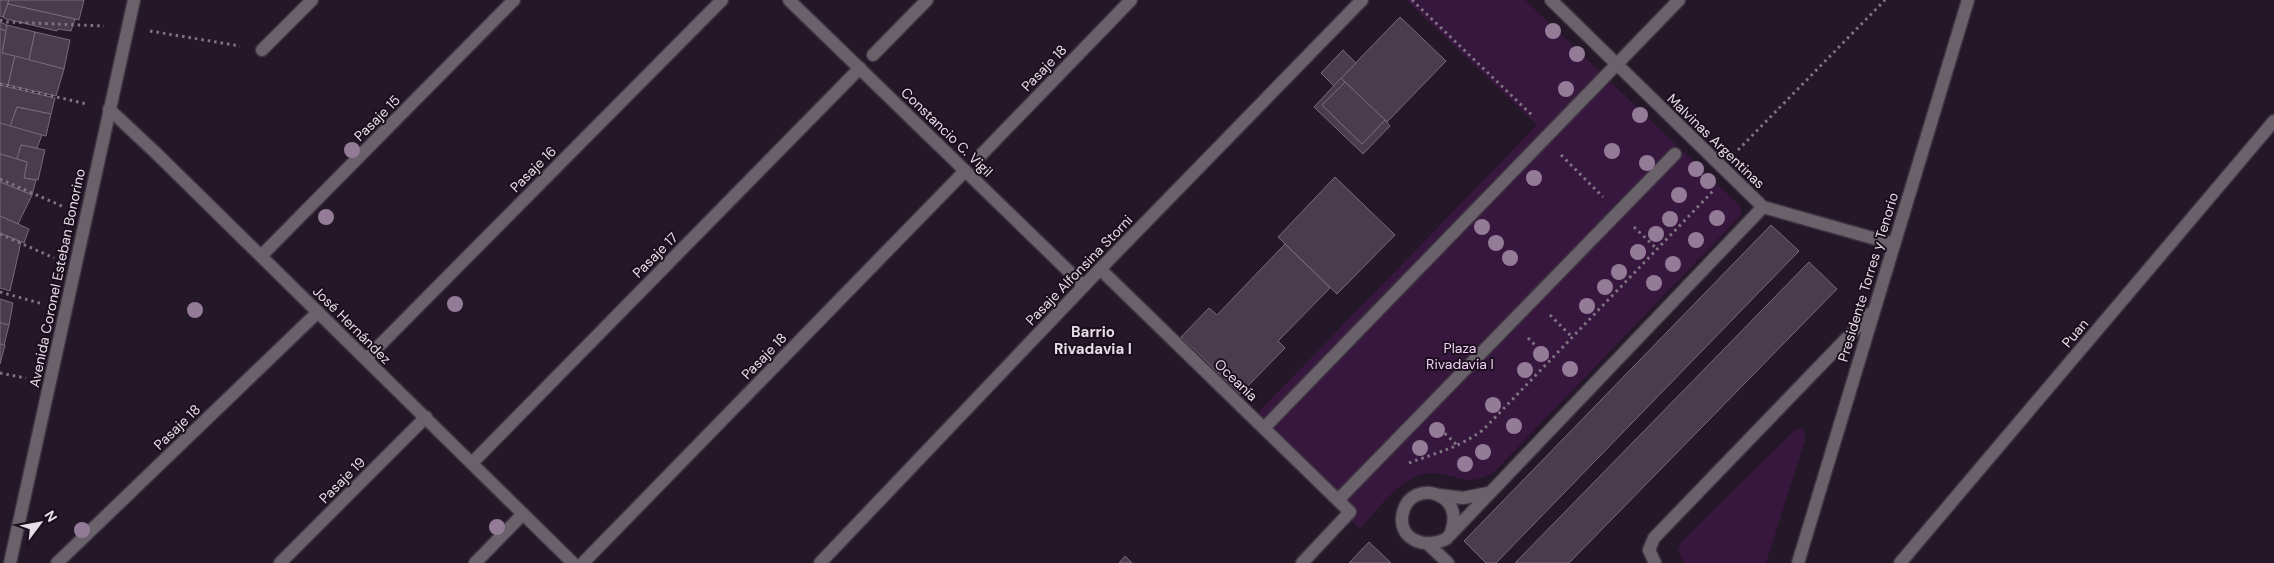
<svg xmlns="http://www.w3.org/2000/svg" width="2274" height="563" viewBox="0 0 2274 563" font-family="'DM Sans',sans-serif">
	<rect width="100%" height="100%" fill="#241727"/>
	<g fill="#38173e">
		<path d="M1406,0H1525L1740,206L1742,214L1494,472C1462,492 1449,466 1420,475C1396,483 1377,510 1360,529L1249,422L1537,125Z"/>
		<polygon points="1799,429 1803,430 1806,437 1766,563 1684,563 1678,551 1681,542 1795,430"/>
	</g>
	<g fill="#4a3c4d" stroke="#78697b">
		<polygon points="0,0 9,0 3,17 0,16"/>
		<polygon points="9,0 84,0 79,20 8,4"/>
		<polygon points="8,4 75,19 71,31 58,29 57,31 6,19 3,17"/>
		<polygon points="1400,17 1446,61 1387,122 1341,78"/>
		<polygon points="0,22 7,25 6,31 0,29"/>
		<polygon points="7,25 35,32 29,60 2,53"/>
		<polygon points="0,29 6,31 2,53 15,56 8,85 0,83"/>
		<polygon points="35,32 70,40 64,69 29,60"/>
		<polygon points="1343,50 1356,63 1334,86 1321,73"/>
		<polygon points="15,56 64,69 56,96 8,85"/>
		<polygon points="1341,78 1345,82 1322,105 1362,144 1385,120 1390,126 1363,154 1314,107"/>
		<polygon points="1345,82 1385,120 1362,144 1322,105"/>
		<polygon points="0,85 55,98 51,114 17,107 10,127 0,123"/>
		<polygon points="17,107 51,114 46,136 10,127"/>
		<polygon points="0,123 42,135 37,148 21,145 17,159 0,154"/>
		<polygon points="21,145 45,150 38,180 24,178 27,162 17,159"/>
		<polygon points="0,154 27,162 24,178 36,180 32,195 0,182"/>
		<polygon points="1335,177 1395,235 1337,294 1278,237"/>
		<polygon points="0,182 32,195 18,224 0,216"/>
		<polygon points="0,216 29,229 24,243 0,233"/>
		<polygon points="1771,225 1799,251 1496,563 1486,563 1464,541"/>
		<polygon points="0,233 21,242 10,291 0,288"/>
		<polygon points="1285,244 1330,288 1278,341 1285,348 1240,394 1181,337 1209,308 1217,315"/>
		<polygon points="1809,262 1837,289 1569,563 1515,563"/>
		<polygon points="0,299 13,303 9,325 0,323"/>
		<polygon points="0,323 9,325 4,345 0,344"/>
		<polygon points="0,344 5,345 0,364"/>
		<polygon points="1369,542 1391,563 1349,563"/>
		<polygon points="1125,556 1132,563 1119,563"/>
	</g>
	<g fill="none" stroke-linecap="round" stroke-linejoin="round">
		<defs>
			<g id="minor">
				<polyline points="789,0 1084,286"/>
				<polyline points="1551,0 1763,207 1894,244"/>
				<polyline points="262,50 312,0"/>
				<polyline points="873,55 927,0"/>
				<polyline points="109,109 158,155 573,563"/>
				<polyline points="979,157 1131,0"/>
				<polyline points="261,256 514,0"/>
				<polyline points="1100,269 1350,512 1302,563"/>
				<polyline points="366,359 722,0"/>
				<polyline points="1264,428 1679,0"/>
				<polyline points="472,463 860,68"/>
				<polyline points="1439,495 1463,498 1488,493"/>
				<polyline points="1338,500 1675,154"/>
				<path d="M1451,532C1466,492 1412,478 1403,512C1396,539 1425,550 1446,539L1763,207"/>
				<polyline points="1429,545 1448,563"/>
				<polyline points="10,563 134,0"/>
				<polyline points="57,563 318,312"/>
				<polyline points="280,563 426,417"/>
				<polyline points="475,563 523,514"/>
				<polyline points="583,563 965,171"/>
				<polyline points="820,563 1100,269 1362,0"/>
				<polyline points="1655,563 1649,550 1654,538 1871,313"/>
				<polyline points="1798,563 1968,0"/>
				<polyline points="1900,563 2274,121"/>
			</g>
		</defs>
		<use href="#minor" stroke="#3f3342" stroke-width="15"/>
		<g stroke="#807582" stroke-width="3" stroke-dasharray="2.5 4" stroke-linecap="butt">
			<polyline points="1412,0 1534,117"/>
			<polyline points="0,20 7,22 104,26"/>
			<polyline points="150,31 240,46"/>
			<polyline points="0,84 87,104"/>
			<polyline points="1738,150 1885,0"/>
			<polyline points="1561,155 1603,197"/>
			<polyline points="0,179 64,207"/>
			<polyline points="1634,227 1657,249"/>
			<polyline points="0,234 54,258"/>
			<polyline points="0,292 43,304"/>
			<polyline points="1550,315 1572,337"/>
			<polyline points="1528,338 1550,360"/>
			<polyline points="0,373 26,378"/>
			<polyline points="1440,429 1458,446"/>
			<path d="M1409,463C1438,452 1456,449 1483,430L1713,191"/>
		</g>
		<use href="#minor" stroke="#69626b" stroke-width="12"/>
	</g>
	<g fill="#947c98">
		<circle cx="1553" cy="31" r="8"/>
		<circle cx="1577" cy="54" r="8"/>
		<circle cx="1566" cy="89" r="8"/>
		<circle cx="1640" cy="115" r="8"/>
		<circle cx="352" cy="150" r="8"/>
		<circle cx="1612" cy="151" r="8"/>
		<circle cx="1647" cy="163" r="8"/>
		<circle cx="1696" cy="169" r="8"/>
		<circle cx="1534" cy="178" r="8"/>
		<circle cx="1708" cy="181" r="8"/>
		<circle cx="1679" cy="195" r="8"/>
		<circle cx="326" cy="217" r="8"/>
		<circle cx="1717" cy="218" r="8"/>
		<circle cx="1670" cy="219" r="8"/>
		<circle cx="1482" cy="227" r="8"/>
		<circle cx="1656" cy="234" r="8"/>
		<circle cx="1696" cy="240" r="8"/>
		<circle cx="1496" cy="243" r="8"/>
		<circle cx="1638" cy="252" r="8"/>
		<circle cx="1510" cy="258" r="8"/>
		<circle cx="1673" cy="264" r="8"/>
		<circle cx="1619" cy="272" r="8"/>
		<circle cx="1654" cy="283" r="8"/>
		<circle cx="1605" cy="287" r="8"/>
		<circle cx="455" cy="304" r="8"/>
		<circle cx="1587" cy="306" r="8"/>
		<circle cx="195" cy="310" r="8"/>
		<circle cx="1541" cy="354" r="8"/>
		<circle cx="1570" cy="369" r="8"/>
		<circle cx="1525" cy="370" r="8"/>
		<circle cx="1493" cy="405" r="8"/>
		<circle cx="1514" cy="426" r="8"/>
		<circle cx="1437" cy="430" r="8"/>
		<circle cx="1420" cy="448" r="8"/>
		<circle cx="1483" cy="452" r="8"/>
		<circle cx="1465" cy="464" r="8"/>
		<circle cx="497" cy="527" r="8"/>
		<circle cx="82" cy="530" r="8"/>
	</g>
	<g text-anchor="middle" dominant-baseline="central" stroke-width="4" stroke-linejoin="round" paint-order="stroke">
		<g font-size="14" fill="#e6dde7" stroke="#1b0e1d">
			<text transform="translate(1044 68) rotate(-46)">Pasaje 18</text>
			<text transform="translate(377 118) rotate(-45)">Pasaje 15</text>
			<text transform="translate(947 132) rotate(44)">Constancio C. Vigil</text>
			<text transform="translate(1716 141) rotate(44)">Malvinas Argentinas</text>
			<text transform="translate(533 169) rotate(-45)">Pasaje 16</text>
			<text transform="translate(655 255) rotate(-45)">Pasaje 17</text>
			<text transform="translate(1079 270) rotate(-46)">Pasaje Alfonsina Storni</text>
			<text transform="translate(1868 277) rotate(-73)">Presidente Torres y Tenorio</text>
			<text transform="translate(57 278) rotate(-78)">Avenida Coronel Esteban Bonorino</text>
			<text transform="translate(352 325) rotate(45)">José Hernández</text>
			<text transform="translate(2075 333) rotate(-50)">Puan</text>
			<text transform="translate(764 356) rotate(-46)">Pasaje 18</text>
			<text transform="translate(1236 380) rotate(44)">Oceanía</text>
			<text transform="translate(177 427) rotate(-44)">Pasaje 18</text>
			<text transform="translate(342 480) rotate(-45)">Pasaje 19</text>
		</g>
		<g font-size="14" fill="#efcff5" stroke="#1b0e1d">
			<text x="1460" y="348">Plaza<tspan x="1460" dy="16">Rivadavia I</tspan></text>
		</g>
		<g font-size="15" font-weight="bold" fill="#e6dde7" stroke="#1b0e1d">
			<text x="1093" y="332">Barrio<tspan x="1093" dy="17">Rivadavia I</tspan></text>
		</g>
	</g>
	<g transform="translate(40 523) rotate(58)" stroke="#1b0e1d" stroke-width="4" paint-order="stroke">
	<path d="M0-4L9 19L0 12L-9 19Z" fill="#e6dde7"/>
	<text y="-8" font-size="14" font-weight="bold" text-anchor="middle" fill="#e6dde7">N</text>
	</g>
</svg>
